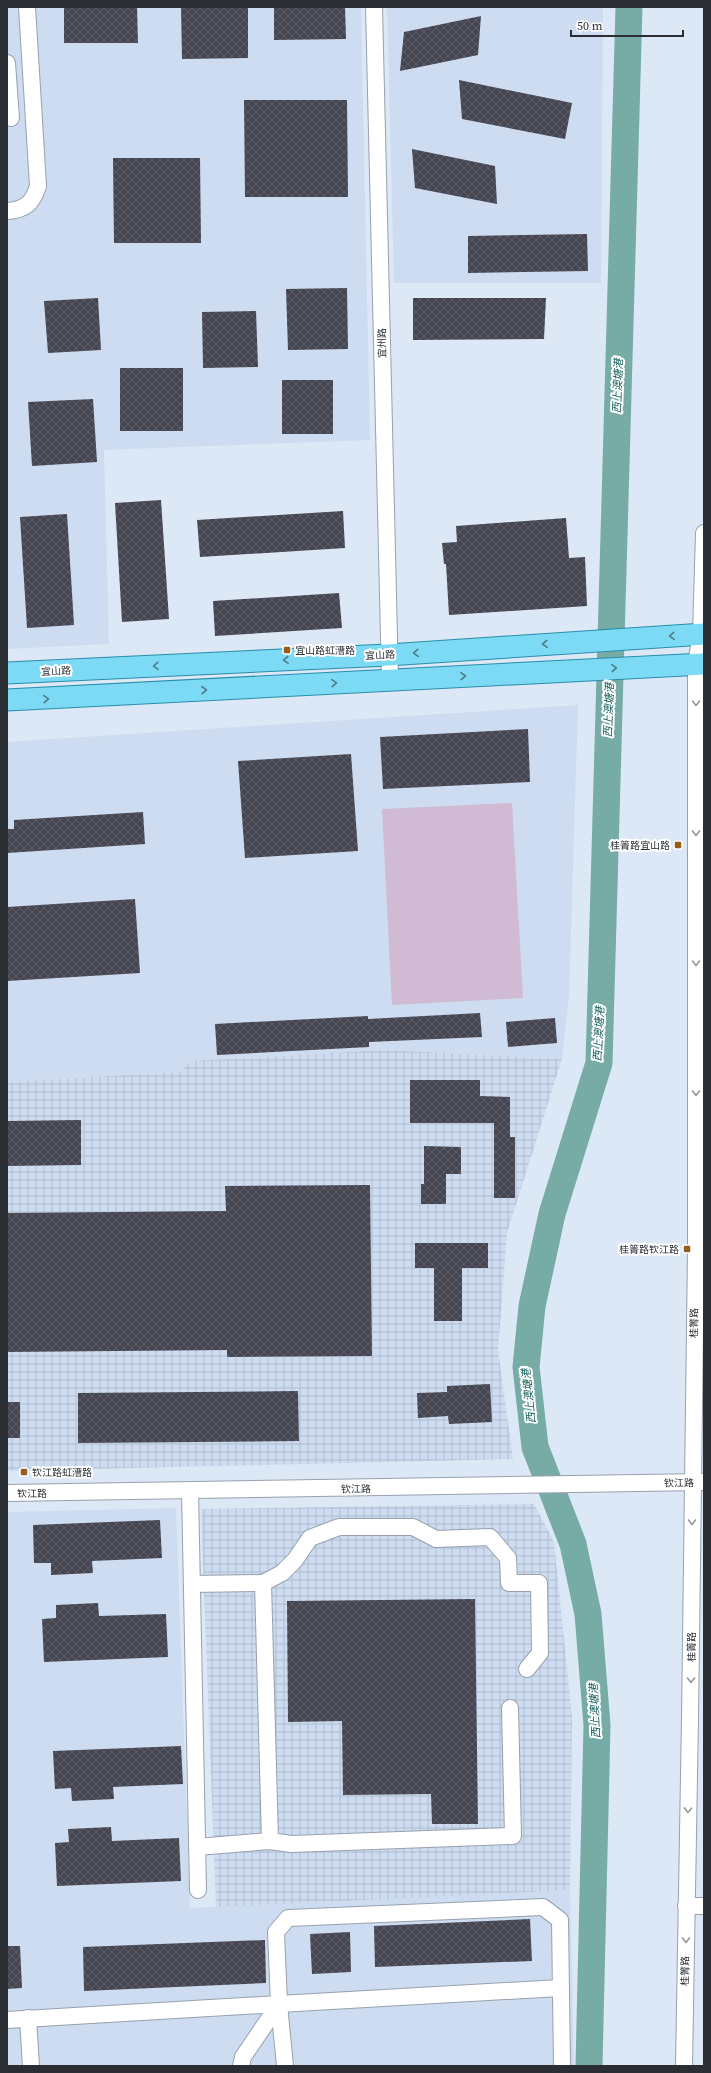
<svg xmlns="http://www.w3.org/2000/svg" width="711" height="2073" viewBox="0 0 711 2073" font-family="'Source Serif 4','Noto Sans SC',serif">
	<defs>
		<pattern id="industrial-grid" width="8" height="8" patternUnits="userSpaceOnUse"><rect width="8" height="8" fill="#cddcf0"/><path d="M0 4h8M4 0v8" fill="none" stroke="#b0bdce"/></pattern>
		<pattern id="building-cross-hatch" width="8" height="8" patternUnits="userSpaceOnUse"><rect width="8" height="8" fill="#464552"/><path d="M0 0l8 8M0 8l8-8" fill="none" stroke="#5e5e68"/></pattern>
	</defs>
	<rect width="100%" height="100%" fill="#dde8f6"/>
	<g fill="#cddcf0">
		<polygon points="7,7 361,7 370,440 104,450 109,644 7,649"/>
		<polygon points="387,7 603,7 601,283 394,283"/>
		<polygon points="578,705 569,996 562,1059 384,1050 191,1061 180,1072 7,1082 7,742"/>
		<polygon points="176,1508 190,1908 570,1890 574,2066 7,2066 7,1512"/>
	</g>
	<g fill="url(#industrial-grid)">
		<polygon points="384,1050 562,1059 507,1233 498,1350 513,1459 7,1471 7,1082 180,1072 191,1061"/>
		<polygon points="534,1504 554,1542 572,1717 570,1890 216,1907 201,1509"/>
	</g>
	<polygon fill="#d1bad4" points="512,803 523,998 392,1005 382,809"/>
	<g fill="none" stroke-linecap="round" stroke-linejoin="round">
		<polyline stroke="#76aba6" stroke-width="27" points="589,2066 597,1725 588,1614 573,1544 535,1447 526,1367 532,1306 552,1214 599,1063 629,7"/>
	</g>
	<g fill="url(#building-cross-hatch)">
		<polygon points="64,7 137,7 138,43 64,43"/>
		<polygon points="181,7 248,7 248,58 182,59"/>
		<polygon points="274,7 345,7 346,39 274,40"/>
		<polygon points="481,16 478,55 400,71 404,32"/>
		<polygon points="459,80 572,103 565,139 462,119"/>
		<polygon points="244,100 347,100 348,197 245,197"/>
		<polygon points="412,149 495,166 497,204 415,188"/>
		<polygon points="113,158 200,158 201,243 114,243"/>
		<polygon points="587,234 588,271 468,273 468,236"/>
		<polygon points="347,288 348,349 288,350 286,289"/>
		<polygon points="98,298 101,350 48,353 44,301"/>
		<polygon points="413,298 546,298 544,339 413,340"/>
		<polygon points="256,311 258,367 203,368 202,312"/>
		<rect x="120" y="368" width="63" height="63"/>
		<rect x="282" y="380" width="51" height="54"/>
		<polygon points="93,399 97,462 32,466 28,402"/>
		<polygon points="161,500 169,619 122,622 115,503"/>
		<polygon points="343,511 345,548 200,557 197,520"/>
		<polygon points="67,514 74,625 27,628 20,517"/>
		<polygon points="566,518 569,558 585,557 587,606 449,615 446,564 444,564 442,543 457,542 456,526"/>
		<polygon points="339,593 342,628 215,636 213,601"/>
		<polygon points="528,729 530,782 383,789 380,737"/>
		<polygon points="351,754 358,851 245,858 238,761"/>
		<polygon points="143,812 145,844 7,853 7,829 14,829 14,820"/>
		<polygon points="135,899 140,973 7,981 7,907"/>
		<polygon points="480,1013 482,1037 369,1042 369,1047 217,1055 215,1024 368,1016 368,1019"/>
		<polygon points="555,1018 557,1043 508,1047 506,1022"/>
		<polygon points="410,1080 480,1080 480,1096 510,1097 510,1137 515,1137 515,1198 494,1198 494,1123 410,1123"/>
		<polygon points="81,1120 81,1165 7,1166 7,1121"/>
		<polygon points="424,1146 461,1147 461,1174 446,1174 446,1204 421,1204 421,1184 424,1184"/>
		<polygon points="370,1185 372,1356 227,1357 227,1350 7,1352 7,1213 226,1211 225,1186"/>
		<polygon points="415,1243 488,1243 488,1268 462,1268 462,1321 434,1321 434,1268 415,1268"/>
		<polygon points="490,1384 492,1422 449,1424 448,1416 418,1418 417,1393 447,1392 447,1386"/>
		<polygon points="298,1391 299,1441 78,1443 78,1393"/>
		<rect x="7" y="1402" width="13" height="36"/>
		<polygon points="160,1520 162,1558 92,1561 93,1573 51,1575 51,1563 34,1563 33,1525"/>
		<polygon points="475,1599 478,1824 432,1824 431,1794 343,1795 342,1721 288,1722 287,1601"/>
		<polygon points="98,1603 99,1616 166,1614 168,1657 44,1662 42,1619 56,1618 56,1605"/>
		<polygon points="181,1746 183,1784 113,1787 114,1799 72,1801 71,1788 55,1789 53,1751"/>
		<polygon points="111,1827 112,1841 179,1838 181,1881 57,1886 55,1843 69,1842 68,1829"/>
		<polygon points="530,1919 532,1961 375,1967 374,1926"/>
		<polygon points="350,1932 351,1972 312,1974 310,1934"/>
		<polygon points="265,1940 266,1983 84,1991 83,1947"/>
		<polygon points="7,1946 20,1946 22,1988 7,1989"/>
	</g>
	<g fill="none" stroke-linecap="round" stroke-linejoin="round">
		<defs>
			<g id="minor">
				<polyline points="374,7 390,679"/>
				<polyline points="7,63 11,118"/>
				<path d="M7,211C25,210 33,203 38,186L27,7"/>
				<polyline points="190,1491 198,1890"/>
				<polyline points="7,1493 704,1482"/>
				<polyline points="192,1584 263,1583"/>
				<polyline points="510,1708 513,1836 291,1844 270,1841 263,1583 282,1573 295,1560 310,1538 339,1527 413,1527 436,1539 490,1537 508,1558 509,1583 539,1583 540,1653 527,1669"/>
				<polyline points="197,1847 270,1841"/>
				<polyline points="686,1906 704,1906"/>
				<polyline points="279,2004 560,1988"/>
				<polyline points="28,2018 31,2066"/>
				<polyline points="7,2020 279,2004 285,2066"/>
				<polyline points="241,2066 243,2057 279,2004 276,1932 288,1918 543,1907 560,1920 562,2066"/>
				<polyline points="684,2066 690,1718 696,1250 696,664 701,634 704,533"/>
			</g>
			<g id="major">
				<polyline points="7,673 388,655 704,634"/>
				<polyline points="7,700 704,664"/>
			</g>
		</defs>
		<use href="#minor" stroke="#97a1ad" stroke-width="18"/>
		<use href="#major" stroke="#278eab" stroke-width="23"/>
		<use href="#minor" stroke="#fff" stroke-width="16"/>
		<use href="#major" stroke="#7ddaf4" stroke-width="21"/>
	</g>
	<defs><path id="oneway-chevron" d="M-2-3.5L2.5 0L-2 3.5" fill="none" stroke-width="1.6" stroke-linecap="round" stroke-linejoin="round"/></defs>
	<g stroke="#4f7b8a">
		<use href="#oneway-chevron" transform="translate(672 636) rotate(176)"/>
		<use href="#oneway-chevron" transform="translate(545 644) rotate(176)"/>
		<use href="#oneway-chevron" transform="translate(416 653) rotate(176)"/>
		<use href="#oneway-chevron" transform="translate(286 660) rotate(177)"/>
		<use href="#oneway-chevron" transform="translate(156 666) rotate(177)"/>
		<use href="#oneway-chevron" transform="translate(614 668) rotate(-3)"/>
		<use href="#oneway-chevron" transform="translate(463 676) rotate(-3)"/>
		<use href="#oneway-chevron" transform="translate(334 683) rotate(-3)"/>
		<use href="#oneway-chevron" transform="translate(204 690) rotate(-3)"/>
		<use href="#oneway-chevron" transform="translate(46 699) rotate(-3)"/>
	</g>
	<g stroke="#949699">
		<use href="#oneway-chevron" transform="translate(696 703) rotate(90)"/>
		<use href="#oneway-chevron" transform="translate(696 833) rotate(90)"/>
		<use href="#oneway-chevron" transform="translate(696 963) rotate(90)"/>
		<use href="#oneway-chevron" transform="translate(696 1093) rotate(90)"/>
		<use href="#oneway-chevron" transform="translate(692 1522) rotate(90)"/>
		<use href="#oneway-chevron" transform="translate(691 1680) rotate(90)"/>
		<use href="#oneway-chevron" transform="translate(688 1810) rotate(91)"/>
		<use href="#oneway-chevron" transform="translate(686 1940) rotate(91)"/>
	</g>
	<g fill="#975d1b" stroke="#fff" stroke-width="1.5">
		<rect x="283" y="646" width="8" height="8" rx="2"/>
		<rect x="674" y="841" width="8" height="8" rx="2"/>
		<rect x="683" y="1245" width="8" height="8" rx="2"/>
		<rect x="20" y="1468" width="8" height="8" rx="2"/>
	</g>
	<g text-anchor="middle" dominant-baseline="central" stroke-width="4" stroke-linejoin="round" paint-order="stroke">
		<g font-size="10" fill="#2a2e33" stroke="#fff">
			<text transform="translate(382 343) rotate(-91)">宜州路</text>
			<text transform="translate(380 655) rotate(-3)">宜山路</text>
			<text transform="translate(56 671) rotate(-3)">宜山路</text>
			<text transform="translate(694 1323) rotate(-89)">桂箐路</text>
			<text transform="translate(679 1483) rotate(-1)">钦江路</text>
			<text transform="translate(356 1489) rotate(-1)">钦江路</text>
			<text x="32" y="1493">钦江路</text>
			<text transform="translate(691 1647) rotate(-90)">桂箐路</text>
			<text transform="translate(685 1971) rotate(-89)">桂箐路</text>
		</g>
		<g font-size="10" fill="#2a2e33" stroke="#fff" text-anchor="start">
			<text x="295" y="650">宜山路虹漕路</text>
			<text x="670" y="845" text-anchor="end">桂箐路宜山路</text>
			<text x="679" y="1249" text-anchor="end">桂箐路钦江路</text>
			<text x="32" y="1472">钦江路虹漕路</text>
		</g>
		<g font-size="11" font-style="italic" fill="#115c58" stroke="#fff">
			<text transform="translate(618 386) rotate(-88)">西上澳塘港</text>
			<text transform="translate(609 710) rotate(-88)">西上澳塘港</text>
			<text transform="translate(599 1034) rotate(-87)">西上澳塘港</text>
			<text transform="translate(529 1396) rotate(-96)">西上澳塘港</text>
			<text transform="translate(595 1711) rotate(-93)">西上澳塘港</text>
		</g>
	</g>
	<rect width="711" height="2073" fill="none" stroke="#2a2e33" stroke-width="16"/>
	<path d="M571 30v6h112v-6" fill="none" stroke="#2a2e33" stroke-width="2"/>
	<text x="577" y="30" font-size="12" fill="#2a2e33" stroke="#ffffff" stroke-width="3" paint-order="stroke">50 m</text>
</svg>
